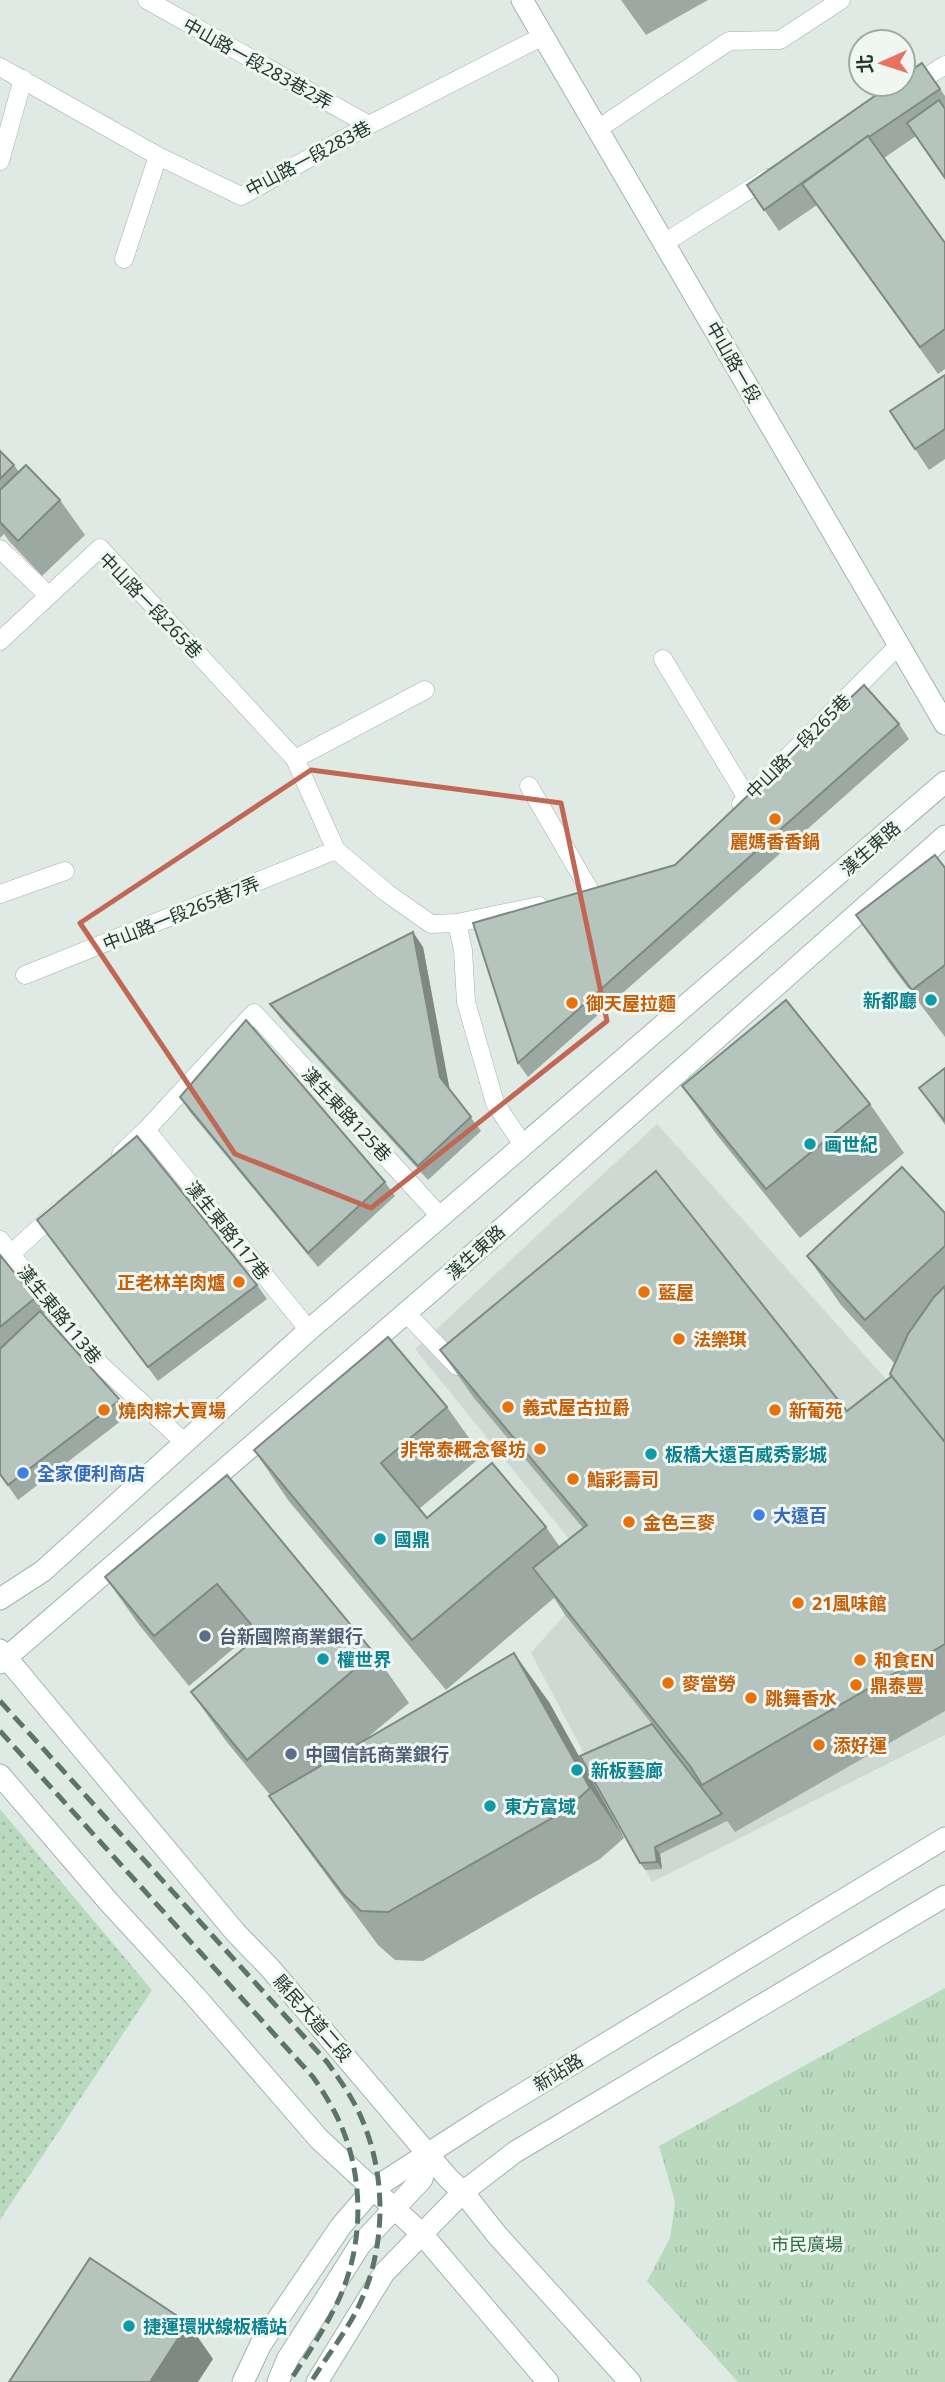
<svg xmlns="http://www.w3.org/2000/svg" width="945" height="2382" viewBox="0 0 945 2382" font-family="'Noto Sans','Noto Sans TC',sans-serif">
	<defs>
		<pattern id="grass-dots" width="8" height="8" patternUnits="userSpaceOnUse" patternTransform="scale(1.75)"><rect width="8" height="8" fill="#badabf"/><path d="M2 2h.1M6 6h.1" fill="none" stroke="#a0bca4" stroke-width="1.8" stroke-linecap="round"/></pattern>
		<pattern id="park-tufts" width="24" height="20" patternUnits="userSpaceOnUse" patternTransform="scale(1.75)"><rect width="24" height="20" fill="#badabf"/><path d="M3 7l-1-3M5 7V3M7 7l1-3M15 17l-1-3M17 17v-4M19 17l1-3" fill="none" stroke="#a0bca4"/></pattern>
	</defs>
	<rect width="100%" height="100%" fill="#e0eae4"/>
	<polygon fill="#ced9d3" points="657,1124 894,1388 945,1346 945,1735 652,1882 531,1653 599,1576 415,1349"/>
	<polygon fill="url(#grass-dots)" points="0,1809 152,1990 0,2220"/>
	<polygon fill="url(#park-tufts)" points="945,1988 945,2382 738,2382 647,2281 670,2238 675,2202 659,2146"/>
	<g fill="none" stroke-linecap="round" stroke-linejoin="round">
		<defs>
			<g id="lane">
				<polyline points="147,0 369,125"/>
				<polyline points="0,67 158,156 241,196 369,125 543,36"/>
				<polyline points="912,86 945,65"/>
				<polyline points="598,129 729,41 780,40 841,0"/>
				<polyline points="0,161 23,79"/>
				<polyline points="664,243 768,178"/>
				<polyline points="124,259 158,156"/>
				<polyline points="0,549 48,595"/>
				<polyline points="0,641 100,548 295,759 336,850 387,893 431,924 457,923 539,906"/>
				<polyline points="663,659 747,798"/>
				<polyline points="295,759 425,690"/>
				<polyline points="529,786 593,896"/>
				<polyline points="741,804 899,645"/>
				<polyline points="0,894 65,871"/>
				<polyline points="457,923 463,950 466,1002 495,1103 523,1145"/>
				<polyline points="25,975 336,850"/>
				<polyline points="146,1130 309,1330"/>
				<polyline points="121,1154 146,1130 254,1013 440,1216"/>
				<polyline points="0,1240 90,1355 184,1442"/>
				<polyline points="11,1254 59,1210"/>
				<polyline points="406,1313 457,1366"/>
			</g>
			<g id="secondary">
				<polyline points="522,0 945,724"/>
				<polyline points="0,1599 43,1571 309,1330 945,782"/>
				<polyline points="0,1650 236,1933 270,1968 448,2178 463,2192 497,2235 630,2382"/>
				<polyline points="0,1663 436,1287 945,836"/>
				<polyline points="0,1775 107,1900 195,1996 319,2139 422,2234 548,2382"/>
				<polyline points="243,2382 261,2344 341,2226 373,2189 488,2115 945,1838"/>
				<polyline points="278,2382 287,2360 360,2245 422,2179 429,2154"/>
				<polyline points="317,2382 384,2273 463,2192 515,2152 945,1896"/>
			</g>
		</defs>
		<use href="#lane" stroke="#a3b1aa" stroke-width="19"/>
		<use href="#secondary" stroke="#a0b5ab" stroke-width="23"/>
		<use href="#lane" stroke="#fff" stroke-width="18"/>
		<use href="#secondary" stroke="#fff" stroke-width="21"/>
		<g stroke="#5c756b" stroke-width="5" stroke-dasharray="14 7" stroke-linecap="butt">
			<path d="M0,1701L327,2062C340,2080 352,2097 361,2117C389,2180 386,2259 352,2319C339,2341 324,2361 311,2382"/>
			<path d="M0,1731L313,2077C320,2087 327,2098 333,2109C366,2169 366,2249 334,2309C321,2335 305,2358 289,2382"/>
		</g>
	</g>
	<g fill="#9ca9a3">
		<polygon points="621,0 708,0 646,35"/>
		<polygon points="922,63 945,96 945,178 916,136 884,158 945,243 945,369 938,374 817,205 779,231 747,185"/>
		<polygon points="945,375 945,459 929,470 915,449"/>
		<polygon points="0,451 14,465 19,472 60,500 85,535 42,576 9,541 4,534 0,538"/>
		<polygon points="899,724 909,739 528,1077 518,1063 675,865"/>
		<polygon points="945,868 945,1037 890,964 856,915"/>
		<polygon points="423,947 449,1089 481,1131 428,1180 281,1019 270,1004"/>
		<polygon points="945,1068 945,1125 919,1088"/>
		<polygon points="682,1086 870,1104 904,1153 800,1238 717,1135"/>
		<polygon points="180,1097 385,1182 395,1196 318,1267 190,1112"/>
		<polygon points="945,1213 945,1711 735,1832 727,1821 660,1854 662,1869 645,1870 640,1863 652,1724 566,1616 554,1598 446,1690 288,1500 254,1450 447,1407 482,1456 419,1509 427,1518 546,1527 560,1547 583,1528 474,1398 440,1350 847,1411 892,1376 895,1364 841,1305 807,1256"/>
		<polygon points="37,1220 257,1285 267,1299 158,1381"/>
		<polygon points="0,1255 35,1298 45,1313 43,1314 120,1400 130,1414 18,1500 0,1474"/>
		<polygon points="227,1475 374,1653 409,1703 362,1742 549,1702 624,1838 600,1859 423,1961 395,1960 378,1945 304,1845 269,1796 270,1795 226,1741 191,1692 256,1638 252,1633 189,1686 140,1626 105,1577"/>
	</g>
	<g fill="#7f8984">
		<polygon points="413,932 423,947 450,1091 440,1077"/>
		<polygon points="514,1653 549,1702 624,1838 590,1788"/>
		<polygon points="655,1847 660,1854 662,1869 657,1862"/>
		<polygon points="188,2323 213,2359 198,2382 150,2382"/>
	</g>
	<g fill="#b5c4bd" stroke="#7f8984" stroke-width="2">
		<polygon points="922,63 940,89 869,137 868,136 764,210 747,185 892,84 903,84 903,76"/>
		<polygon points="939,100 945,109 945,178 907,123"/>
		<polygon points="868,136 945,243 945,329 920,347 802,184"/>
		<polygon points="945,375 945,429 915,449 890,411"/>
		<polygon points="0,451 14,465 0,479"/>
		<polygon points="26,465 60,500 18,541 0,522 0,490"/>
		<polygon points="864,685 899,724 518,1063 473,923 675,865"/>
		<polygon points="935,855 945,868 945,965 912,990 856,915"/>
		<polygon points="413,932 440,1077 471,1117 418,1166 270,1004"/>
		<polygon points="786,1000 870,1104 766,1189 682,1086"/>
		<polygon points="246,1020 385,1182 308,1253 180,1097"/>
		<polygon points="945,1068 945,1121 919,1088"/>
		<polygon points="137,1136 257,1285 148,1367 37,1220"/>
		<polygon points="902,1167 945,1213 945,1246 865,1320 807,1256"/>
		<polygon points="656,1171 847,1411 892,1376 945,1442 945,1644 702,1785 690,1766 533,1568 587,1525 440,1350"/>
		<polygon points="0,1255 35,1298 0,1327"/>
		<polygon points="945,1286 945,1442 890,1374 908,1334 934,1297"/>
		<polygon points="40,1311 120,1400 8,1485 0,1474 0,1349"/>
		<polygon points="388,1337 447,1407 381,1463 427,1518 492,1463 546,1527 412,1640 254,1450"/>
		<polygon points="227,1475 374,1653 247,1760 191,1692 260,1635 217,1584 154,1636 105,1577"/>
		<polygon points="514,1653 590,1788 566,1810 388,1912 361,1911 344,1895 269,1796"/>
		<polygon points="652,1724 722,1814 655,1847 657,1862 640,1863 580,1756"/>
		<polygon points="90,2258 188,2323 150,2382 9,2382"/>
	</g>
	<path fill="none" stroke="#c16755" stroke-width="5" stroke-linejoin="round" d="M311,770L561,803L607,1021L371,1208L235,1154L80,923Z"/>
	<g fill="#e8710a" stroke="#f0f7f2" stroke-width="2.5">
		<circle cx="775" cy="819" r="7"/>
		<circle cx="572" cy="1003" r="7"/>
		<circle cx="239" cy="1282" r="7"/>
		<circle cx="644" cy="1292" r="7"/>
		<circle cx="679" cy="1339" r="7"/>
		<circle cx="508" cy="1407" r="7"/>
		<circle cx="104" cy="1410" r="7"/>
		<circle cx="775" cy="1410" r="7"/>
		<circle cx="540" cy="1449" r="7"/>
		<circle cx="573" cy="1479" r="7"/>
		<circle cx="629" cy="1522" r="7"/>
		<circle cx="798" cy="1603" r="7"/>
		<circle cx="860" cy="1660" r="7"/>
		<circle cx="668" cy="1683" r="7"/>
		<circle cx="856" cy="1685" r="7"/>
		<circle cx="751" cy="1698" r="7"/>
		<circle cx="819" cy="1745" r="7"/>
	</g>
	<g fill="#0f9aa8" stroke="#f0f7f2" stroke-width="2.5">
		<circle cx="931" cy="1000" r="7"/>
		<circle cx="810" cy="1144" r="7"/>
		<circle cx="651" cy="1454" r="7"/>
		<circle cx="380" cy="1539" r="7"/>
		<circle cx="323" cy="1659" r="7"/>
		<circle cx="577" cy="1770" r="7"/>
		<circle cx="490" cy="1806" r="7"/>
		<circle cx="129" cy="2326" r="7"/>
	</g>
	<g fill="#3f7fe0" stroke="#f0f7f2" stroke-width="2.5">
		<circle cx="23" cy="1473" r="7"/>
		<circle cx="759" cy="1515" r="7"/>
	</g>
	<g fill="#5c6f8a" stroke="#f0f7f2" stroke-width="2.5">
		<circle cx="205" cy="1636" r="7"/>
		<circle cx="291" cy="1754" r="7"/>
	</g>
	<g text-anchor="middle" dominant-baseline="central" stroke-width="6" stroke-linejoin="round" paint-order="stroke">
		<g font-size="18" fill="#223930" stroke="#f0f7f2">
			<text transform="translate(258 63) rotate(29)">中山路一段283巷2弄</text>
			<text transform="translate(308 158) rotate(-28)">中山路一段283巷</text>
			<text transform="translate(734 362) rotate(60)">中山路一段</text>
			<text transform="translate(151 605) rotate(46)">中山路一段265巷</text>
			<text transform="translate(798 746) rotate(-45)">中山路一段265巷</text>
			<text transform="translate(870 848) rotate(-41)">漢生東路</text>
			<text transform="translate(181 913) rotate(-22)">中山路一段265巷7弄</text>
			<text transform="translate(347 1114) rotate(47)">漢生東路125巷</text>
			<text transform="translate(228 1230) rotate(51)">漢生東路117巷</text>
			<text transform="translate(475 1252) rotate(-42)">漢生東路</text>
			<text transform="translate(60 1314) rotate(51)">漢生東路113巷</text>
			<text transform="translate(313 2018) rotate(49)">縣民大道二段</text>
			<text transform="translate(558 2072) rotate(-31)">新站路</text>
		</g>
		<g font-size="18" font-weight="bold" fill="#c56008" stroke="#f0f7f2" text-anchor="start">
			<text x="775" y="841" text-anchor="middle">麗媽香香鍋</text>
			<text x="586" y="1003">御天屋拉麵</text>
			<text x="225" y="1282" text-anchor="end">正老林羊肉爐</text>
			<text x="658" y="1292">藍屋</text>
			<text x="693" y="1339">法樂琪</text>
			<text x="522" y="1407">義式屋古拉爵</text>
			<text x="118" y="1410">燒肉粽大賣場</text>
			<text x="789" y="1410">新葡苑</text>
			<text x="526" y="1449" text-anchor="end">非常泰概念餐坊</text>
			<text x="587" y="1479">鮨彩壽司</text>
			<text x="643" y="1522">金色三麥</text>
			<text x="812" y="1603">21風味館</text>
			<text x="874" y="1660">和食EN</text>
			<text x="682" y="1683">麥當勞</text>
			<text x="870" y="1685">鼎泰豐</text>
			<text x="765" y="1698">跳舞香水</text>
			<text x="833" y="1745">添好運</text>
		</g>
		<g font-size="18" font-weight="bold" fill="#0d838f" stroke="#f0f7f2" text-anchor="start">
			<text x="917" y="1000" text-anchor="end">新都廳</text>
			<text x="824" y="1144">画世紀</text>
			<text x="665" y="1454">板橋大遠百威秀影城</text>
			<text x="394" y="1539">國鼎</text>
			<text x="337" y="1659">權世界</text>
			<text x="591" y="1770">新板藝廊</text>
			<text x="504" y="1806">東方富域</text>
			<text x="143" y="2326">捷運環狀線板橋站</text>
		</g>
		<g font-size="18" font-weight="bold" fill="#366cbe" stroke="#f0f7f2" text-anchor="start">
			<text x="37" y="1473">全家便利商店</text>
			<text x="773" y="1515">大遠百</text>
		</g>
		<g font-size="18" font-weight="bold" fill="#4e5e75" stroke="#f0f7f2" text-anchor="start">
			<text x="219" y="1636">台新國際商業銀行</text>
			<text x="305" y="1754">中國信託商業銀行</text>
		</g>
		<g font-size="18" fill="#2e6d40" stroke="#f0f7f2">
			<text x="807" y="2244">市民廣場</text>
		</g>
	</g>
	<g transform="translate(882 63) rotate(267)"><circle r="33" fill="#f0f7f2" stroke="#9eaba4" stroke-width="2"/>
	<path d="M0-5L12 26L0 18L-12 26Z" fill="#e9725e"/>
	<text y="-10" font-size="19" font-weight="bold" text-anchor="middle" fill="#223930">北</text>
	</g>
</svg>
